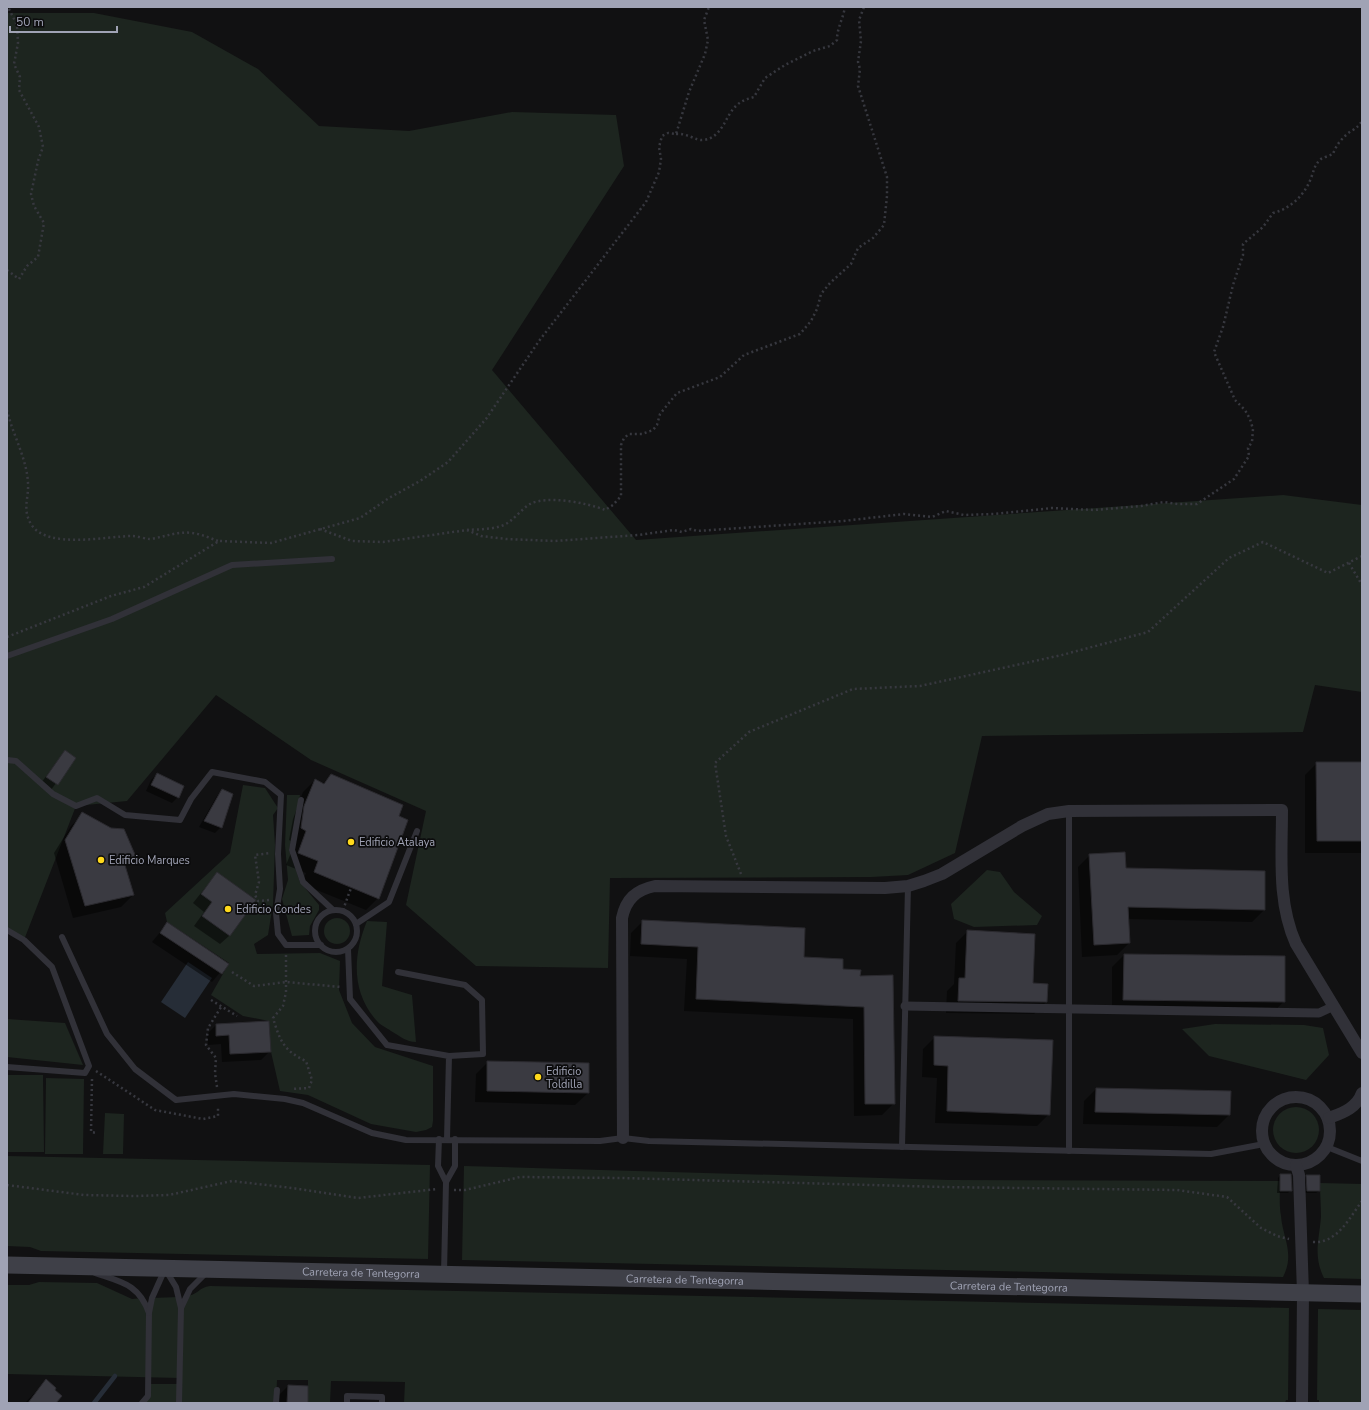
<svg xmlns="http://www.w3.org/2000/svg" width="1369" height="1410" viewBox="0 0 1369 1410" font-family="'Nunito Sans',sans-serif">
	<rect width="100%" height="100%" fill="#111112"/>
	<g fill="#1d251f">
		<polygon points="7,13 94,13 192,32 258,69 319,126 409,131 512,112 616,115 624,166 492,370 636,540 1283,495 1362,505 1362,692 1315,685 1303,732 982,736 955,853 908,875 871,877 610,878 608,968 476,966 406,905 426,811 311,760 216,695 127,801 76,806 24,940 7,930"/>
		<polygon points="243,785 265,788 278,808 273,815 275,845 273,904 268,935 254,944 257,954 320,953 340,961 339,990 352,1023 375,1047 433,1066 433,1121 432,1127 426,1130 416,1132 371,1124 308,1095 280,1091 271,1052 269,1021 243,1016 211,995 229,963 167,922 165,913 230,853"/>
		<polygon points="287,795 300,795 289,850 300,882 319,905 319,910 310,926 309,935 292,936 282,899 288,880 285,845"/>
		<polygon points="987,870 1000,872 1014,892 1042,916 1037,925 974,927 954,919 951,904"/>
		<circle cx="337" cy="931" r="13"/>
		<path d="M367,921L387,922L382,986L412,995L416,1042C406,1042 400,1036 391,1031C387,1028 380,1025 376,1020C351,991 353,955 367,921Z"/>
		<polygon points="7,1019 65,1023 83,1065 7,1057"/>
		<polygon points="1215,1024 1304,1025 1323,1028 1329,1055 1306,1080 1209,1056 1182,1029"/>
		<polygon points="7,1075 43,1075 44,1152 8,1152"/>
		<polygon points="46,1078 84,1079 83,1154 45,1154"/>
		<circle cx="1296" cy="1130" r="23"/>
		<polygon points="105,1113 124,1114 123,1154 103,1154"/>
		<polygon points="7,1156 430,1165 428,1259 41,1251 30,1247 7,1246"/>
		<path d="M464,1166L950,1180L1280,1181C1280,1193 1279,1205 1281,1216C1283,1239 1295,1253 1283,1277L462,1260Z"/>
		<path d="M1320,1183L1362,1184V1279L1324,1278C1313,1256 1319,1240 1321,1217C1321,1206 1320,1194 1320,1183Z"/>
		<path d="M39,1282L97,1283L132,1299L143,1298L149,1312L152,1298L179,1297L181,1308L186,1296C197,1296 199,1287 210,1286L1289,1308L1288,1400H1286L1285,1403H404L405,1382L331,1381L330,1403H308V1380H277L276,1403H142L148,1396V1384H179L180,1378L7,1374V1285H29Z"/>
		<polygon points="1318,1309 1362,1310 1362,1403 1319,1403 1319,1400 1317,1400"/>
	</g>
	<polygon fill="#262d37" points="188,962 212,978 185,1018 161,1002"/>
	<g fill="#0007">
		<polygon points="65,751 74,758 51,790 41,783"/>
		<polygon points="1317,763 1362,763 1362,853 1305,853 1305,775"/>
		<polygon points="157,774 178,797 172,803 146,791 151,780"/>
		<polygon points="331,776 397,817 378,898 366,910 302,884 306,873 286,865 295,843 289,840 293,819 303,792 315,780 322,784"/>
		<polygon points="223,791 221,827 215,833 199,827 217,796"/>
		<polygon points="83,814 135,857 125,867 133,895 121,907 73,918 54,853 71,826"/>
		<polygon points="1090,855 1125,868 1264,910 1252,922 1128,919 1129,943 1117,955 1082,957 1078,867"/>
		<polygon points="217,873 254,900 229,936 220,944 194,926 204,912 193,903"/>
		<polygon points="643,921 842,970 859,977 894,1103 882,1115 854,1116 853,1019 684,1011 687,959 630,956 631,933"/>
		<polygon points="167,924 227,964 212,982 152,942"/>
		<polygon points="968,931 1032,984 1046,1002 1034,1014 946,1013 947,991 954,984 956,943"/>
		<polygon points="1124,955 1284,1001 1272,1014 1112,1012 1112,967"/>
		<polygon points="268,1022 270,1051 261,1060 222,1062 221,1044 208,1045 207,1034 216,1025"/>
		<polygon points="935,1037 1049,1114 1037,1126 935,1123 937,1078 922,1077 923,1049"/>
		<polygon points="488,1062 588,1093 575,1105 475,1102 476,1074"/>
		<polygon points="1096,1089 1230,1092 1229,1115 1217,1127 1083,1124 1084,1101"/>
		<polygon points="1280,1175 1291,1190 1288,1193 1277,1193 1278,1178"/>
		<polygon points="1307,1176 1319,1191 1316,1193 1305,1193 1304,1178"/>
		<polygon points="46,1381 53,1390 55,1403 25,1403"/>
		<polygon points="288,1386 307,1403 279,1403 279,1395"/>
	</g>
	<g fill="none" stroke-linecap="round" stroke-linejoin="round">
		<polyline stroke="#262d37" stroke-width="4.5" points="94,1403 115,1376"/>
	</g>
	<g fill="#3a3a41" stroke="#2b2a2f">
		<polygon points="65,750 76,758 58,785 46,777"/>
		<polygon points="1316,762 1362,762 1362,841 1317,841"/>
		<polygon points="157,773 184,786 179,798 151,785"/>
		<polygon points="331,774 403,805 399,816 408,820 379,899 314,872 318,861 298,853 306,831 301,828 304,806 315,779 324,784"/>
		<polygon points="222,789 233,794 222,828 204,821"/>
		<polygon points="82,812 111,828 124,829 136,857 124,862 134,895 85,906 65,840"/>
		<polygon points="1125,852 1126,868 1265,871 1265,910 1128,907 1130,943 1094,945 1089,854"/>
		<polygon points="217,872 256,900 230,936 202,916 212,902 201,894"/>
		<polygon points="642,920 805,928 804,957 843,959 843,969 861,970 860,976 893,975 895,1104 865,1104 864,1007 696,999 698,947 641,944"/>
		<polygon points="167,922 229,964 222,974 160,933"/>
		<polygon points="967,930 1035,934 1033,983 1048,984 1047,1002 958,1001 959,978 965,978"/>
		<polygon points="1124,954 1285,956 1285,1002 1123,1000"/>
		<polygon points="269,1021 271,1052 230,1054 229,1035 216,1036 216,1024"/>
		<polygon points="934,1036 1053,1040 1050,1115 947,1111 948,1066 934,1065"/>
		<polygon points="487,1061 589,1063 589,1093 487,1091"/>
		<polygon points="1096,1088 1231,1091 1230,1115 1095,1112"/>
		<polygon points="1280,1174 1291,1174 1292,1191 1280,1191"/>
		<polygon points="1306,1175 1320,1175 1320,1191 1307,1191"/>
		<polygon points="46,1379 56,1388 55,1390 62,1396 56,1403 28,1403"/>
		<polygon points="288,1385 308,1386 308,1403 287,1403"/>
	</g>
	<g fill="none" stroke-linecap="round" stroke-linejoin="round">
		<g stroke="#37383f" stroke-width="2.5" stroke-dasharray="2 3" stroke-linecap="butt">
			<path d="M676,134C688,133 696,141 703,140C723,138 725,115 737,105C742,100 748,99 754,97L765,78L785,65L813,51L830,46L837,40C837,28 843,19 845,7"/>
			<polyline points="7,270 19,279 27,266 38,257 44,223 34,206 31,194 38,161 43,147 39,127 19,90 20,77 14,64 18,43 17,25 8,7"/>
			<path d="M7,410C12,433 27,459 28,483C29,498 22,509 31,524C46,550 108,536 132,536C138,536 145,539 150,539C165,537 177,531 192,533C201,534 210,538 218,541"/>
			<path d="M320,529L352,541L383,542L467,530L481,536L506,539L555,541L638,535L674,530L682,532L691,529L697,531L843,521L904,514L932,517L946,511L964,515L994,514L1052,508L1094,510L1141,506L1164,502L1178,504H1197L1234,479L1249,456L1248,448L1252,442L1253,429L1250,419L1245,410L1235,400L1214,352L1223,327L1233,285L1243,255V244L1263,227L1273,213C1290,209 1305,195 1311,178C1314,171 1314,165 1321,159C1324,157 1329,156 1333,154C1336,145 1344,135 1353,130C1357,127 1359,126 1362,121"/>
			<path d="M467,530C480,529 498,530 509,522C516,517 522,509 530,504C547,495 588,503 605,510L613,505L621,496V445L624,438L629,434H642L653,430L657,425L660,414L677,393L720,377L744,355L800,334L811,321L817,309L821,294L830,283L851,264L858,248L873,238L884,225L887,196V177L858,86L860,69L858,62L861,41L859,20L864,7"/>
			<polyline points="1349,563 1362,585"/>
			<polyline points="7,637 111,596 144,587 219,541 271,543 360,518 389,498 420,481 448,462 486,419 539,341 646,202 659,172 661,159 659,147 662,136 668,133 676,134 689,92 705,54 708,40 704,20 709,7"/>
			<polyline points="741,874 726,836 715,763 749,732 853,689 920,686 1062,655 1148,632 1229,558 1263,542 1328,573 1362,556"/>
			<polyline points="269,900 258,901 255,895 259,882 255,855 270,853"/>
			<polyline points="343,910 351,888"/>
			<path d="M286,955V992L283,1006L273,1018C280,1041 284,1051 306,1061L312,1080L309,1088L291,1089"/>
			<polyline points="232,972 254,986 286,982 341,987"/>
			<polyline points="211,1000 237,1016"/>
			<polyline points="96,1071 155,1110 203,1119 218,1116 218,1106"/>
			<polyline points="92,1079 91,1132 97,1133"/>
			<polyline points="217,1087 215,1073 216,1058 206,1045 208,1028 221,1007"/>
			<polyline points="7,1185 84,1195 134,1196 169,1195 232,1181 292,1188 358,1198 437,1189"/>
			<polyline points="454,1190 465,1190 520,1177 623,1178 942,1187 1177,1190 1227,1197 1261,1228 1277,1236 1289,1239"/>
			<path d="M1313,1242C1337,1244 1350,1217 1362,1201"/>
		</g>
		<g stroke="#313138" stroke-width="6">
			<polyline points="7,656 112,619 232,565 332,559"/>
			<polyline points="7,760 16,761 53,794 76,806 97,798 125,815 180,820 191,799 212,772 265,782 281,795 278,854 280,889 276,913 278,934 286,945 321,945"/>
			<polyline points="301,800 292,850 303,882 333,910"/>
			<polyline points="1069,811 1069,1151"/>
			<circle cx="336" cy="931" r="21"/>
			<polyline points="356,924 389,902 417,831"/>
			<polyline points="7,930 24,940 52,967 89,1066 85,1073 7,1067"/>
			<polyline points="62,937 107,1034 135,1069 176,1100 234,1094 285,1099 303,1103 372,1133 406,1140 600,1141 623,1138 649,1141 1211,1154 1264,1144"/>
			<polyline points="348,949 350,999 387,1045 449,1056 447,1139"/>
			<polyline points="398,972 465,985 482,1000 483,1054 449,1056"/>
			<polyline points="439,1139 438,1166 446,1182"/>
			<polyline points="902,1147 908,886"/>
			<polyline points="1327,1147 1362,1161"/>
			<path d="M95,1273C121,1282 139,1284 149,1313L148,1396L142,1403"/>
			<polyline points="444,1273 446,1182 455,1166 455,1139"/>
			<polyline points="181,1308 190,1289 206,1273"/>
			<polyline points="149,1313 152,1298 165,1269 176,1287 181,1308 179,1403"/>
			<polyline points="276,1403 277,1390"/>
			<polyline points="347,1403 347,1396 382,1397 382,1403"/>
		</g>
		<polyline stroke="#313138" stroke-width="9" points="905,1006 1319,1013 1334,1006"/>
		<g stroke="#313138" stroke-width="12">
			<circle cx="1296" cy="1131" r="34"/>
			<path d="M1329,1118C1342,1113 1357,1108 1362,1093"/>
			<path d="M623,1138L622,918C626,899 636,890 655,886L885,888L908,886L924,881L942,874L1022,826L1048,814L1069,811L1282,810C1282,855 1277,902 1296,944L1362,1053"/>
			<polyline points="1296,1165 1299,1175 1303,1293 1302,1403"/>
		</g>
		<path stroke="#3f4048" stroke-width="17" id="s1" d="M7,1265L1362,1294"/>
	</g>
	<g fill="#ffd91c" stroke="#0c0c0d" stroke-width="1.5">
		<circle cx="351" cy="842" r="4"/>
		<circle cx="101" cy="860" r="4"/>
		<circle cx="228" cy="909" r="4"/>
		<circle cx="538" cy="1077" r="4"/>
	</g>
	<g text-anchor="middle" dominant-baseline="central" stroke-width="3.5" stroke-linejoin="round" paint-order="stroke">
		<g font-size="11" fill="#a0a3b5" stroke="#0c0c0d" text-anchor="start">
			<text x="359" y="842">Edificio Atalaya</text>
			<text x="109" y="860">Edificio Marques</text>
			<text x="236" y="909">Edificio Condes</text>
			<text x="546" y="1071">Edificio<tspan x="546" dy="13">Toldilla</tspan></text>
		</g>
		<g font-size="11" fill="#a0a3b5" stroke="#0c0c0d">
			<text stroke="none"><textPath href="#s1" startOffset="354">Carretera de Tentegorra</textPath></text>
			<text stroke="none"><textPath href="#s1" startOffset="678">Carretera de Tentegorra</textPath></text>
			<text stroke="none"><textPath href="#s1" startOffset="1002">Carretera de Tentegorra</textPath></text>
		</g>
	</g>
	<rect width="1369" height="1410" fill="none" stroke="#a0a3b5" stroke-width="16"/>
	<path d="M10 26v6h107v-6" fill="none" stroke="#a0a3b5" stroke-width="2"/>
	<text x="16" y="26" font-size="12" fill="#a0a3b5" stroke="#0c0c0d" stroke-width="3" paint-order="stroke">50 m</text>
</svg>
